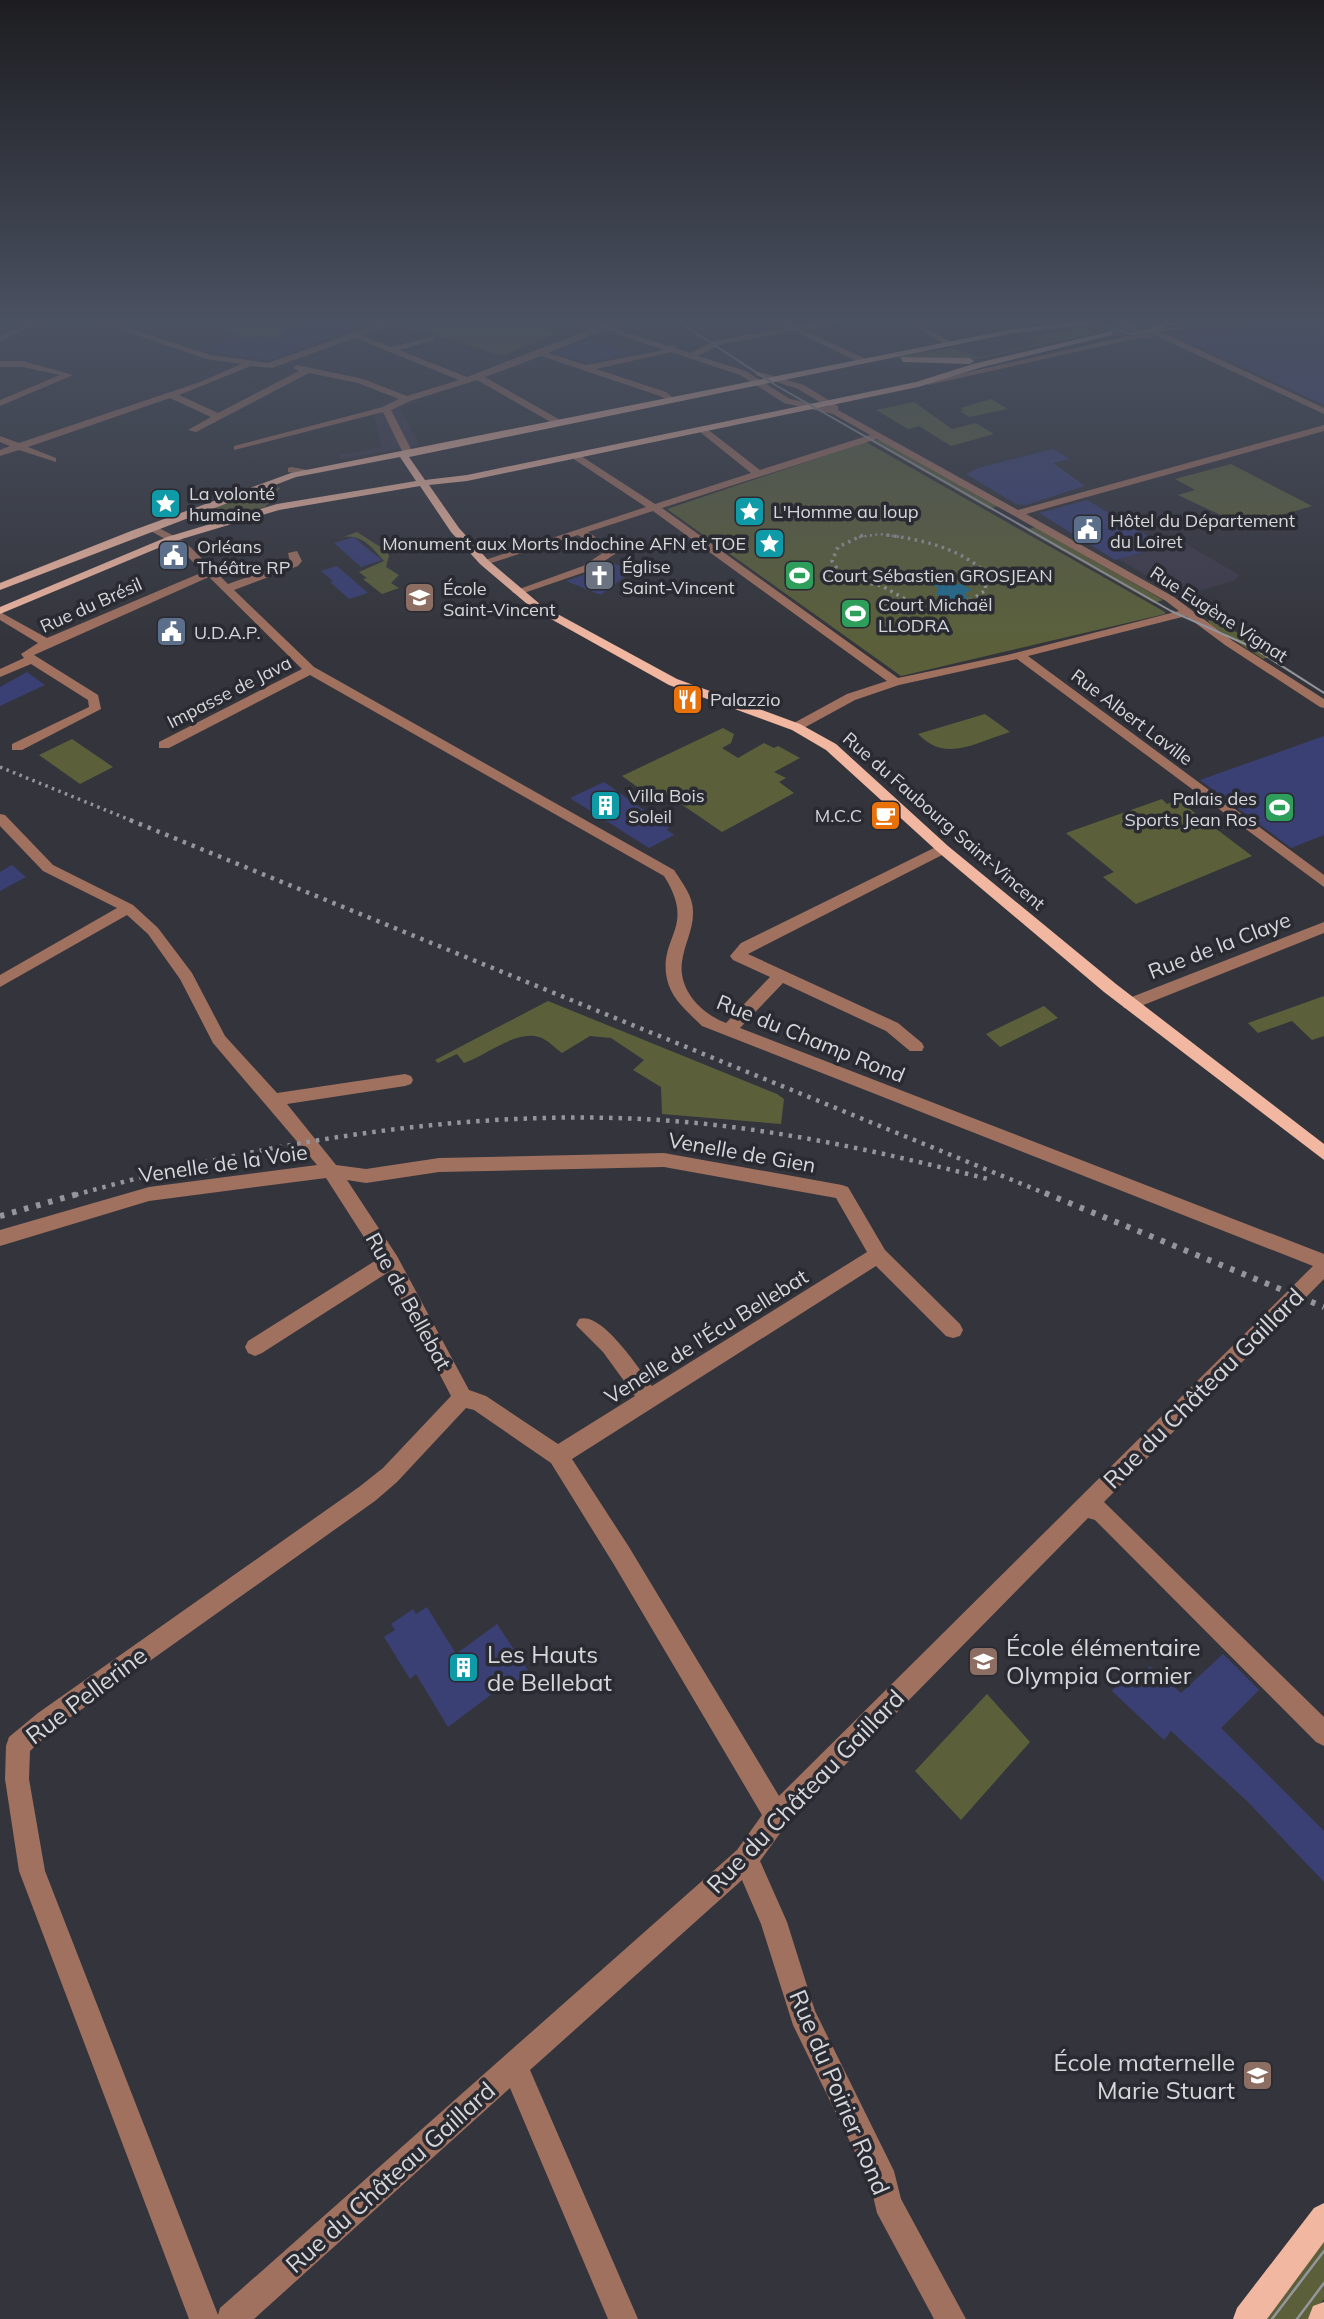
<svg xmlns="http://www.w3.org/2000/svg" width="1324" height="2319" viewBox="0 0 1324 2319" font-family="Mulish,sans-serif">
	<rect width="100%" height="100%" fill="#34353c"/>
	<g fill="#3e3b4c">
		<polygon points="401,395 420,401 400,408 420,445 341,459 339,455 382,447 372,409"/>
		<polygon points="1181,541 1239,575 1235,580 1193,593 1196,596 1188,599 1118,559"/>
	</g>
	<g fill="#5b603b">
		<polygon points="257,318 330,318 336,320 274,340 263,335 249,340 222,329"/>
		<polygon points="444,318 509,318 558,333 502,356 424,331 410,331"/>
		<polygon points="1096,325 1106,331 977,359 890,357 951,348 979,357 1039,344 1028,338 1085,327 1094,332 1099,331 1092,326"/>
		<polygon points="991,399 1008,409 969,417 960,411 963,410 960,408"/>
		<polygon points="914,402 952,429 976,423 994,434 951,446 919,426 908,429 876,410"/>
		<polygon points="869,440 881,440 998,506 989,509"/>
		<polygon points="866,442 1165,612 1165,614 901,676 667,509"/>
		<polygon points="1231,464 1312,506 1244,526 1178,495 1195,490 1175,479"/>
		<polygon points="275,486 280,488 265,507 228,517 214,508"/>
		<polygon points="1035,527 1163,600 1154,603 1026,530"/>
		<path d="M357,532L387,551L389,556L386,567L399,575L391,583L399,588L382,594L363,579L367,578L359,572L384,561C373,549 363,534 343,537Z"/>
		<polygon points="1212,619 1278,654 1263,659 1211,625 1208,621"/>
		<path d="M985,714L1010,732C974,743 946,763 918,734Z"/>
		<polygon points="723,728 734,734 731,743 722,748 738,758 764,743 774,748 778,746 800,758 774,772 786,778 779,782 794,793 722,832 665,793 653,798 622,776"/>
		<polygon points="72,739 113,767 80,784 39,755"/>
		<polygon points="1162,799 1167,804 1178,800 1252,856 1136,904 1103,877 1114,872 1066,833"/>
		<polygon points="1324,996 1324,1036 1312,1040 1292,1021 1258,1033 1248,1023"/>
		<path d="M548,1001L777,1094L784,1099L781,1124L662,1114L661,1087L633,1070L644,1060L611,1038L590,1036L562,1053C555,1048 547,1039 539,1037C515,1030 486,1056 464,1063L457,1054L438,1063L435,1060Z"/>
		<polygon points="1044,1006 1058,1018 1000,1047 986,1034"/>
		<polygon points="987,1694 1030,1742 961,1820 915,1771"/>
		<polygon points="1324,2234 1324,2299 1309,2319 1259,2319"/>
	</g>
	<polygon fill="#246c8e" points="924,569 950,584 961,584 972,590 965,593 968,599 945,599 936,594 938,588 912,572"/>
	<g fill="#3a4074">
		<polygon points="299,318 388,318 268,360 202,350 238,336 249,340 263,335 274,340"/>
		<polygon points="1245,318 1324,318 1324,405 1176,336 1209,329 1226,331 1226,325"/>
		<polygon points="587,340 631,354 586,362 556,353"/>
		<polygon points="1052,449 1070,459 1053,463 1085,486 1026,505 1016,504 966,474 978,468"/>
		<polygon points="1087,500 1165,546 1115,560 1039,513"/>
		<polygon points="354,537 364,546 382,560 361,567 334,543"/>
		<polygon points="608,562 633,570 601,595 566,581 592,572"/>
		<polygon points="337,566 368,593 349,599 330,582 333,581 321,571"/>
		<polygon points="27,672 45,685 0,706 0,687"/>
		<polygon points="1324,736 1324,835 1291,848 1200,780"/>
		<polygon points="604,782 670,828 666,829 674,835 649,848 570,798"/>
		<polygon points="12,865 26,877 0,891 0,872"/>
		<polygon points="427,1607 456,1654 497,1624 529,1672 506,1689 504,1685 448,1727 416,1674 410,1679 384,1637 395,1630 391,1624 413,1609 416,1614"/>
		<polygon points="1223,1654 1259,1690 1221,1728 1324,1831 1324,1882 1248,1802 1171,1731 1164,1740 1112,1691 1124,1676 1134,1685 1150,1666 1181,1693"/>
	</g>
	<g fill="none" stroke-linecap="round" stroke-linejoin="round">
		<g stroke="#4c4d54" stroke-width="9" stroke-dasharray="9 4.5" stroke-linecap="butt">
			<polyline points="1178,321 1192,318"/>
			<polyline points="1109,333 1151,322"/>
		</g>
		<g fill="#a17160" fill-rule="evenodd">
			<polygon points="38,318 48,318 0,341 0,336"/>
			<path d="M87,318H98L210,355L268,363L395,318H406L361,335L391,347L435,336V340L399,350L467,377L596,327L571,318H582L603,325L620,318H630L611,327L668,346L675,345V348L691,353L714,341L787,328L768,318H778L796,326L859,318L803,330L866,359L863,364L794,331L719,345L698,356L746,371L790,399L828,407L798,389L755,375L759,372L804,385L838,406V410L1018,510L1324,425V431L1026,514L1174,597L1233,641L1324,699V708L1320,707L1225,645L1186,616L1028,656L1324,875V887L1017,659L899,685L855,700L800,730H792V724L847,694L887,681L653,511L588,532L615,550V554L591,570L521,594L511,592L583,566L604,552L578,535L488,564L479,562L646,507L572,458V454H578L655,504L751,473L700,432V428H706L760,470L870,435L833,414L784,403L740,375L671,352L596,369L666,392L676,400L672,403L660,396L541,356L485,377L562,421V425H556L477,380L410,401L391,410L413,453L408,456L403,453L383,412L234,450V446L383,407L399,399L358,383L309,373L196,432L188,430L211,417L170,398L28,447L56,458V462L19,450L0,456V450L10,446L0,442V436L19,443L200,382L241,364L206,359ZM604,330L664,350L586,365L548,353ZM355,338L459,380L407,396L363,379L297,365L293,368L299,371L218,413L179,395L251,366L272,368ZM877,439L1166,601L1179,611L1007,655L898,678L662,508Z"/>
			<polygon points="901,318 910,318 954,344 947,346"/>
			<polygon points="1117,319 1123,319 1143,330 1153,328 1324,408 1324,414 1150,333 1153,337 1149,339 1143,337 928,385 924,382 1137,334 1117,323"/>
			<polygon points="0,361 23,361 73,375 0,406 0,400 60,375 23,367 0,367"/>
			<polygon points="291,467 308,470 310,472 305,475 288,472 288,468"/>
			<path d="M151,524L184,541L228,584L290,562L288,553L297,551L302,561L298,566L234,590L314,667L674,870C683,884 694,897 693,914C693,930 684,945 682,962C678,990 702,1014 726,1023L770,977L733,960L730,956L741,943L938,846H948V852L748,954L898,1023L922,1043L924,1047L922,1051H910L886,1031L783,983L740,1028L1324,1254V1279L1104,1502L1324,1717V1746L1316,1742L1095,1520L1088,1518L786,1825L760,1861L787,1922L815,2011L894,2171L901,2199L966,2319H934L877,2213L870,2183L793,2025L761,1924L742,1880L530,2070L638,2319H608L510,2088L254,2319H189L19,1871L5,1779L6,1746L9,1737L38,1713L359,1487L383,1468L451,1396L387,1273L262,1353L255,1356L248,1353L245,1347L248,1341L378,1259L326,1178L149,1201L0,1246V1230L149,1187L317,1165L213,1043L180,979L148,934L127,915L0,987V975L117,908L43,871L0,826V814L5,815L53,865L133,905L158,928L192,973L225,1036L277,1093L405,1074L411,1076L413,1080L411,1084L405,1086L287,1104L336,1165L366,1169L439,1158L664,1153L842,1185L848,1187L885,1250L960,1324L963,1330L960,1336L953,1338L946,1336L876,1266L572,1459L629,1547L779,1796L1313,1266L702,1026C689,1013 671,999 667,979C658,936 697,928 664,876L310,675L169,748H159V742L302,669L209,577L34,655L98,695L101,709L22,750H12V744L89,707L88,700L31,664L0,677V669L24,658L21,654L38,643L0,620V612L47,638L203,572L176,545L147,529L146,527ZM664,1167L836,1198L867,1252L652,1386C639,1369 602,1311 579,1319L576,1325L603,1352L635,1396L558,1444L486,1396L469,1390L397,1256L347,1180L366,1183L439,1172ZM466,1408L474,1410L551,1463L613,1563L762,1815L737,1850L220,2308L218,2315L45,1871L29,1779L30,1751L54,1729L375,1501L397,1482Z"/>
			<polygon points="1324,922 1324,933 1136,1008 1124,1008 1122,1004 1124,1000"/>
		</g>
		<g fill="#f2b7a1" fill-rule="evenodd">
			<polygon points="1119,318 1143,318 1013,333 409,457 425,480 467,475 916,382 973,364 1112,331 1112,335 979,368 918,387 467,481 429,485 459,528 488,560 541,605 677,679 800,724 836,744 948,846 1116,984 1324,1144 1324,1160 1104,992 938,852 826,750 792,730 669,685 533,609 480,564 451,532 420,486 279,510 175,541 0,614 0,607 167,537 277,504 416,481 400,457 296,477 0,590 0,583 131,531 291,473 1013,329"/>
			<polygon points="1175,319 1182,321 1153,332 1146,330"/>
			<polygon points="900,357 970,358 974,361 970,364 903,362"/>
			<polygon points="1324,2203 1324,2242 1267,2319 1233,2319 1237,2308 1314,2208"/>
			<polygon points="1324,2302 1324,2319 1308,2319 1313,2306"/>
		</g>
		<g stroke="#95969c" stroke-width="2">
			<polyline points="673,318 777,386 1171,611 1252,647 1324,693"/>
			<polyline points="1100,318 1102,325 1131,334 1181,328"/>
		</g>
		<g stroke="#95969c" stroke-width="2.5">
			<polyline points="1272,2319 1324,2251"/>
			<polyline points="1297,2319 1324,2283"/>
		</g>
		<polyline stroke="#95969c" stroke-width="2.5" stroke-dasharray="2 3.5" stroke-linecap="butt" points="859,537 880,534 900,537"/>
		<g stroke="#95969c" stroke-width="3.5" stroke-dasharray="2.5 4.5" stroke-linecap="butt">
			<path d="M863,535L838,547L832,561L843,577L882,586L905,599L932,607L968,602L986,590L982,569C954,547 923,540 887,535"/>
			<polyline points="0,767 135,822"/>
		</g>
		<g stroke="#95969c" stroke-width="4.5" stroke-dasharray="3.5 6" stroke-linecap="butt">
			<polyline points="130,820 1049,1195"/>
			<path d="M75,1195C285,1136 521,1098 739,1128C824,1139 905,1158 988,1179"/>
		</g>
		<g stroke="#95969c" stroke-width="6" stroke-dasharray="4.5 8" stroke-linecap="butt">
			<polyline points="1045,1193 1324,1307"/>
			<polyline points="0,1216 81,1193"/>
		</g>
	</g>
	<linearGradient id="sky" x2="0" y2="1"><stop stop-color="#1d1d21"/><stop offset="0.5" stop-color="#4a5161"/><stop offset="1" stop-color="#4a5161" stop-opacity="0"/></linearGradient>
	<rect width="1324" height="642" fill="url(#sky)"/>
	<defs>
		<symbol id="sight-square" viewBox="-11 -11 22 22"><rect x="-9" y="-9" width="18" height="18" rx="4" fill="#0f9aa8" stroke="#2a2b32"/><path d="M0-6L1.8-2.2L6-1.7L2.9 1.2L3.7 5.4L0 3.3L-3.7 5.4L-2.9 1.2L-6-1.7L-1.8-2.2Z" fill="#fff"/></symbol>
		<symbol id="civic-square" viewBox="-11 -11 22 22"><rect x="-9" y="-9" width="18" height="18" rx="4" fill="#5c6f8a" stroke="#2a2b32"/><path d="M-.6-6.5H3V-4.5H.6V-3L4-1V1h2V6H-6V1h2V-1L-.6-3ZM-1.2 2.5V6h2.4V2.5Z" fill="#fff"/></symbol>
		<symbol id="stadium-square" viewBox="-11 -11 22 22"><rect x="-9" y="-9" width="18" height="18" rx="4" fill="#2e9e5b" stroke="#2a2b32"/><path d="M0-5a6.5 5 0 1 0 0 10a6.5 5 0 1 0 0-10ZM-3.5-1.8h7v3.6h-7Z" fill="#fff"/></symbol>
		<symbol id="church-square" viewBox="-11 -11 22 22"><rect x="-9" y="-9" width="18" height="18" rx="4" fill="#6b7280" stroke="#2a2b32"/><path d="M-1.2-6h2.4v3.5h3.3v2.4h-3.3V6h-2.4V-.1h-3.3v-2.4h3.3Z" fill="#fff"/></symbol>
		<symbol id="school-square" viewBox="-11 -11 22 22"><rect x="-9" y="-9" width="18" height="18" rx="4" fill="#8d6e63" stroke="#2a2b32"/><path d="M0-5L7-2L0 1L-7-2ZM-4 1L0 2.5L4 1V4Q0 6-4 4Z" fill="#fff"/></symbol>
		<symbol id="restaurant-square" viewBox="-11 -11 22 22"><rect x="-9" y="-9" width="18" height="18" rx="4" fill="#e8710a" stroke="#2a2b32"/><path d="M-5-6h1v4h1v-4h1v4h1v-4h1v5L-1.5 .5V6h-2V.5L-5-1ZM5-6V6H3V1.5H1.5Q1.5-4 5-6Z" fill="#fff"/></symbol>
		<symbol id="building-square" viewBox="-11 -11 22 22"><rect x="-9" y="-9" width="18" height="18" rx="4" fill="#0f9aa8" stroke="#2a2b32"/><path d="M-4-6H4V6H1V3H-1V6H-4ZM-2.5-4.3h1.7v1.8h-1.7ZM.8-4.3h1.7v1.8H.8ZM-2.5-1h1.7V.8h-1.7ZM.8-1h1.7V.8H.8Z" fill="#fff"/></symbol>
		<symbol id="cafe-square" viewBox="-11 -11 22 22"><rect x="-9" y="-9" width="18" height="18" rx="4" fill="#e8710a" stroke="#2a2b32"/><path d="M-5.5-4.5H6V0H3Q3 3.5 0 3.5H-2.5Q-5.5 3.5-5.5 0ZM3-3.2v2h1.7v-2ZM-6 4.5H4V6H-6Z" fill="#fff"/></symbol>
	</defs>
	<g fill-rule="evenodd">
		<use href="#sight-square" x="148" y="486" width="35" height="35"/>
		<use href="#sight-square" x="732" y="494" width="35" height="35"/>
		<use href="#civic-square" x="1070" y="512" width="35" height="35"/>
		<use href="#sight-square" x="752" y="526" width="35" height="35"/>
		<use href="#civic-square" x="156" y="538" width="35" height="35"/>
		<use href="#stadium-square" x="782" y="558" width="35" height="35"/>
		<use href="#church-square" x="582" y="558" width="35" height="35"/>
		<use href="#school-square" x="402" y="580" width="35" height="35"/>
		<use href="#stadium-square" x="838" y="596" width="35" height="35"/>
		<use href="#civic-square" x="154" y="614" width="35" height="35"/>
		<use href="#restaurant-square" x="670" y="682" width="35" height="35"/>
		<use href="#building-square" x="588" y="788" width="35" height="35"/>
		<use href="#stadium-square" x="1262" y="790" width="35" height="35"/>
		<use href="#cafe-square" x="868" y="798" width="35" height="35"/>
		<use href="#school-square" x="966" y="1644" width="35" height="35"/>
		<use href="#building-square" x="446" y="1650" width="35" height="35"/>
		<use href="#school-square" x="1240" y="2058" width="35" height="35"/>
	</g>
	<g text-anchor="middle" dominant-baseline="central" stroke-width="7" stroke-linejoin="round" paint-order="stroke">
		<g font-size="18" fill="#d6d7db" stroke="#2a2b32" text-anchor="start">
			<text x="189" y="493">La volonté<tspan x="189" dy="21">humaine</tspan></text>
			<text x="773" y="511">L'Homme au loup</text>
			<text x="1110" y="520">Hôtel du Département<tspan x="1110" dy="21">du Loiret</tspan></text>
			<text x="746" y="543" text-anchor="end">Monument aux Morts Indochine AFN et TOE</text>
			<text x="197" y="546">Orléans<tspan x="197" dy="21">Théâtre RP</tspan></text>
			<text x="622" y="566">Église<tspan x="622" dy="21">Saint-Vincent</tspan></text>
			<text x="822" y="575">Court Sébastien GROSJEAN</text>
			<text x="443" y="588">École<tspan x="443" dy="21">Saint-Vincent</tspan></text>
			<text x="878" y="604">Court Michaël<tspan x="878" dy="21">LLODRA</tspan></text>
			<text x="194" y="632">U.D.A.P.</text>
			<text x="710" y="699">Palazzio</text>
			<text x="628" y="795">Villa Bois<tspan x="628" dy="21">Soleil</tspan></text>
			<text x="1257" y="798" text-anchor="end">Palais des<tspan x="1257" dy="21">Sports Jean Ros</tspan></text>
			<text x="862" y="815" text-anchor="end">M.C.C</text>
		</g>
		<g font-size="18" fill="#d6d7db" stroke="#2a2b32">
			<text transform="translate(91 605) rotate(-24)">Rue du Brésil</text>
			<text transform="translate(1219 614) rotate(33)">Rue Eugène Vignat</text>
			<text transform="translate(229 692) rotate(-27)">Impasse de Java</text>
			<text transform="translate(1132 717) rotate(37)">Rue Albert Laville</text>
			<text transform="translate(944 821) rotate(41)">Rue du Faubourg Saint-Vincent</text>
		</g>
		<g font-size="21" fill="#d6d7db" stroke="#2a2b32">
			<text transform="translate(1219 945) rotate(-21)">Rue de la Claye</text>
			<text transform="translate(811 1038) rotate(22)">Rue du Champ Rond</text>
			<text transform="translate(742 1152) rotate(10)">Venelle de Gien</text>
			<text transform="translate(223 1163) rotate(-8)">Venelle de la Voie</text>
			<text transform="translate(409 1301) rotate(61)">Rue de Bellebat</text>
			<text transform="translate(706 1336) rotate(-32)">Venelle de l'Écu Bellebat</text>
		</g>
		<g font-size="24" fill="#d6d7db" stroke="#2a2b32">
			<text transform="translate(1203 1388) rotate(-45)">Rue du Château Gaillard</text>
			<text transform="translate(86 1695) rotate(-37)">Rue Pellerine</text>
			<text transform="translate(805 1791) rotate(-46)">Rue du Château Gaillard</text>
			<text transform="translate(840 2092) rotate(67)">Rue du Poirier Rond</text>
			<text transform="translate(390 2177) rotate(-42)">Rue du Château Gaillard</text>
		</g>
		<g font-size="24" fill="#d6d7db" stroke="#2a2b32" text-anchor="start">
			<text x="1006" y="1647">École élémentaire<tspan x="1006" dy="28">Olympia Cormier</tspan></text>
			<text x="487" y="1654">Les Hauts<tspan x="487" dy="28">de Bellebat</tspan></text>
			<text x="1235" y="2062" text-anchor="end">École maternelle<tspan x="1235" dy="28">Marie Stuart</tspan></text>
		</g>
	</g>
</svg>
